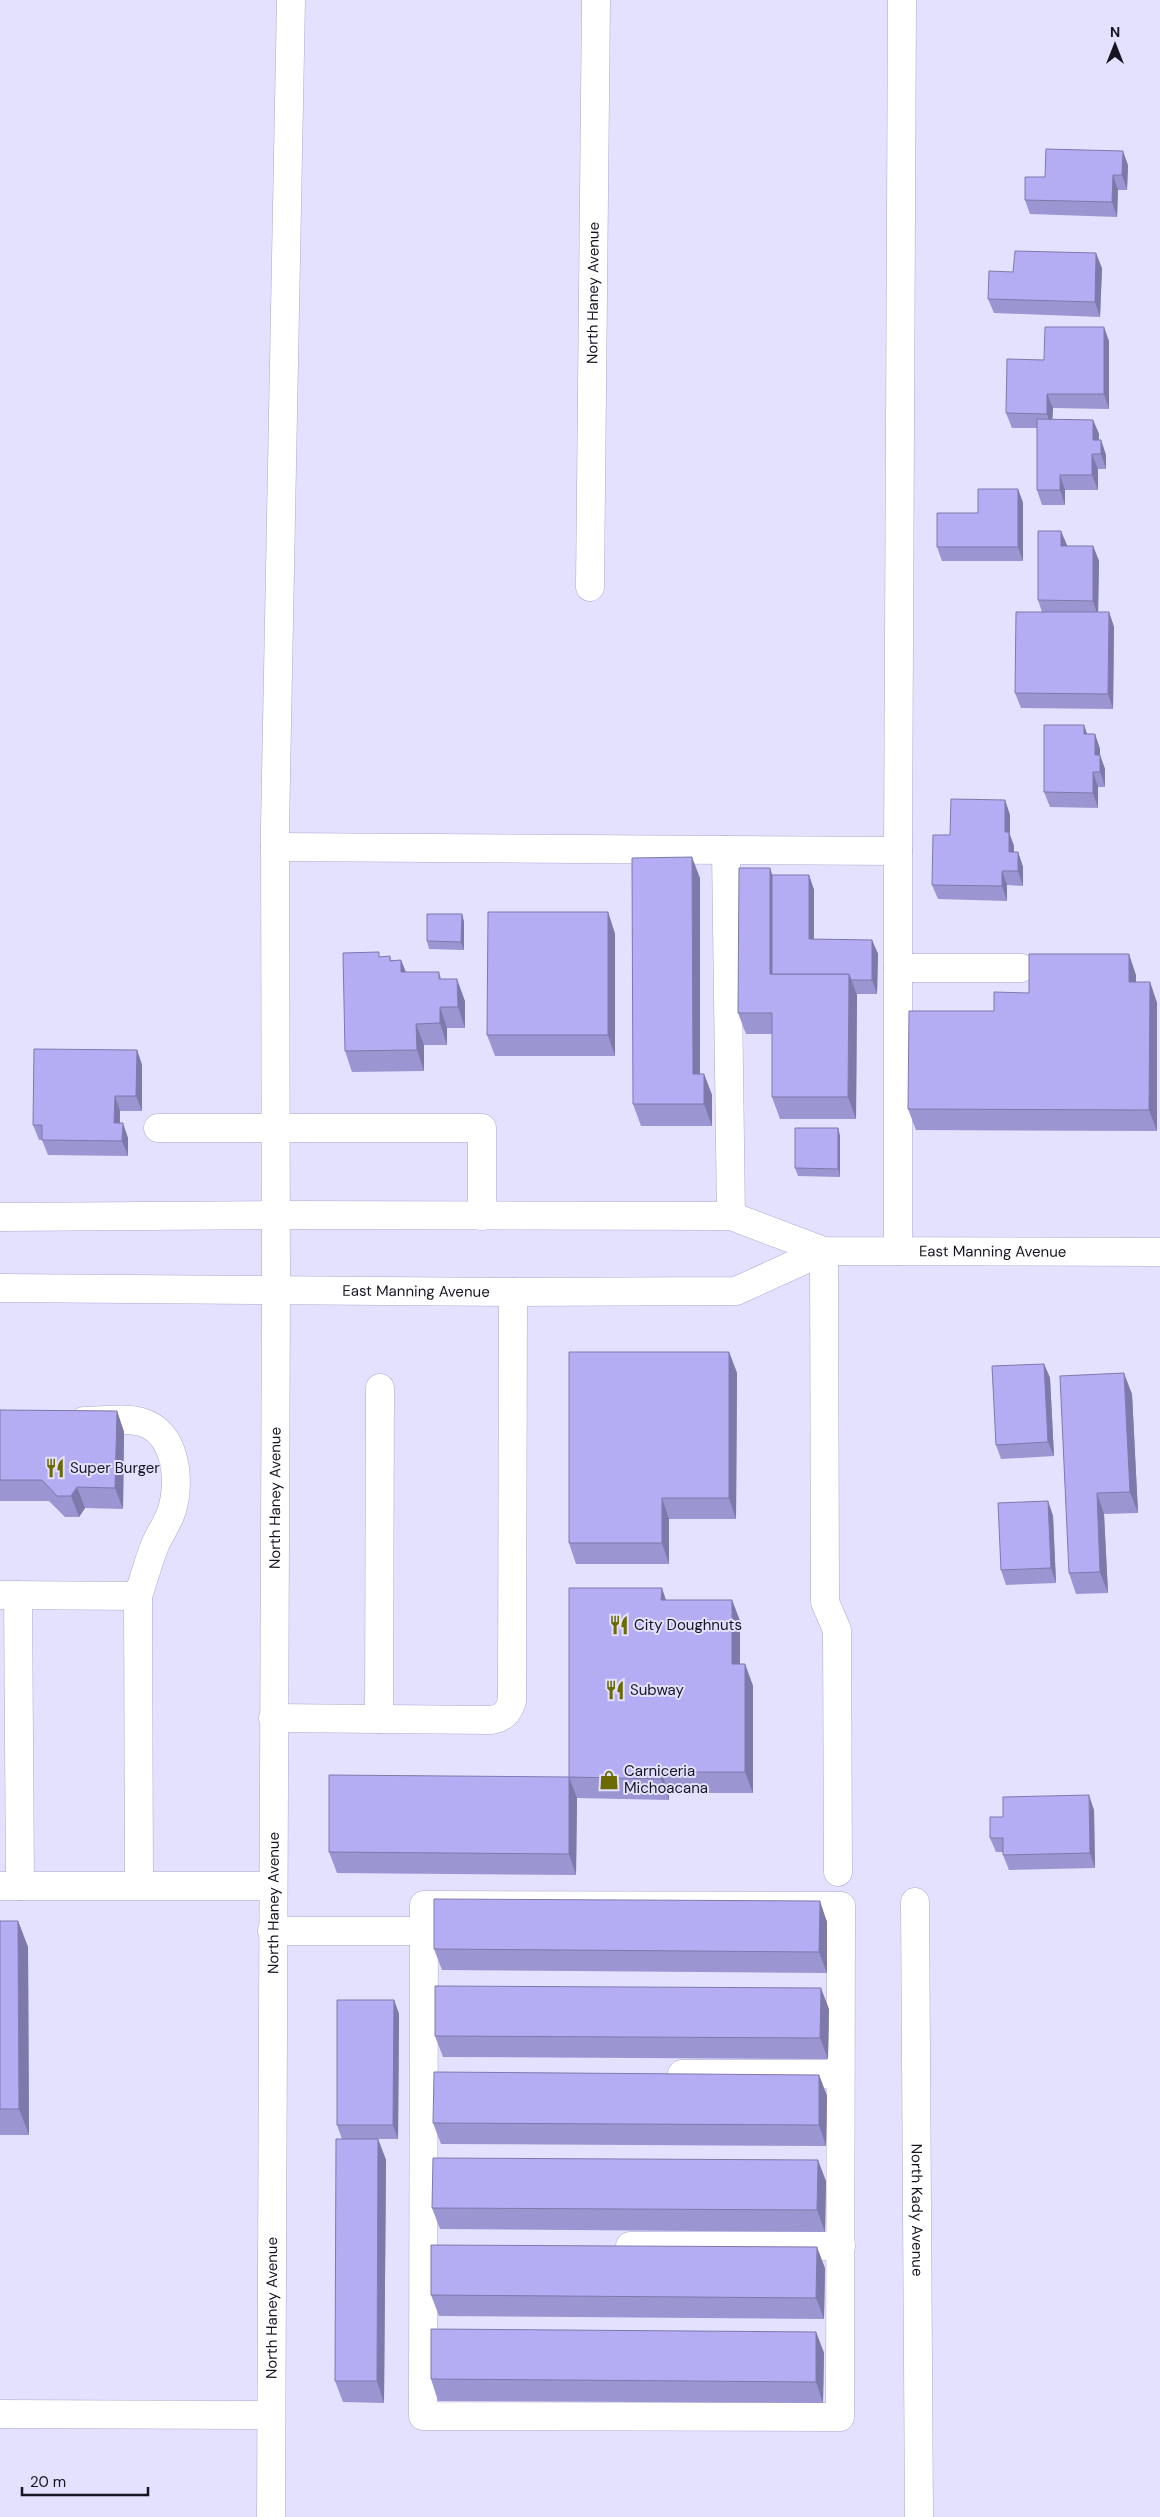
<svg xmlns="http://www.w3.org/2000/svg" width="1160" height="2517" viewBox="0 0 1160 2517" font-family="'DM Sans',sans-serif">
	<rect width="100%" height="100%" fill="#e3e1ff"/>
	<g fill="none" stroke-linecap="round" stroke-linejoin="round">
		<defs>
			<g id="minor">
				<path id="s1" d="M590,587L596,0"/>
				<polyline points="275,847 898,851 902,0"/>
				<polyline points="726,850 731,1216"/>
				<polyline points="898,851 898,1251"/>
				<polyline points="898,968 1021,968"/>
				<polyline points="158,1128 482,1128 482,1216"/>
				<polyline points="824,1251 825,1602 837,1630 838,1872"/>
				<path d="M84,1421C102,1421 124,1417 141,1422C176,1431 181,1481 172,1510C168,1523 160,1533 155,1545C148,1562 144,1579 138,1596"/>
				<polyline points="0,1595 138,1596 139,1885"/>
				<polyline points="18,1595 20,1886"/>
				<path d="M273,1718L492,1720C504,1717 508,1713 512,1701L513,1292"/>
				<polyline points="379,1719 380,1388"/>
				<polyline points="0,1886 272,1886"/>
				<path id="s2" d="M915,1902L919,2517"/>
				<polygon points="424,1905 841,1906 840,2417 423,2416"/>
				<polyline points="272,1931 424,1931"/>
				<polyline points="682,2074 840,2074"/>
				<polyline points="630,2246 841,2246"/>
				<polyline points="0,2414 271,2415"/>
				<path id="s3" d="M271,2517L276,1290L275,828L291,0"/>
			</g>
			<g id="major">
				<path id="s4" d="M0,1217L276,1215L731,1216L824,1251L1160,1252"/>
				<path id="s5" d="M0,1288L513,1292L736,1291L824,1251"/>
			</g>
		</defs>
		<use href="#minor" stroke="#aca9cc" stroke-width="29"/>
		<use href="#major" stroke="#aca9cc" stroke-width="29"/>
		<use href="#minor" stroke="#fff" stroke-width="28"/>
		<use href="#major" stroke="#fff" stroke-width="28"/>
	</g>
	<g fill="#9b95d2">
		<polygon points="1128,165 1127,190 1118,190 1117,217 1030,214 1025,200 1045,177"/>
		<polygon points="1102,268 1100,317 994,313 988,299 1013,272"/>
		<polygon points="1109,341 1109,409 1053,408 1052,419 1093,420 1099,434 1099,440 1101,440 1106,455 1106,469 1098,469 1098,490 1065,490 1065,505 1042,505 1037,490 1037,428 1012,428 1006,413 1044,360"/>
		<polygon points="1018,489 1023,503 1023,561 942,561 937,547 978,513"/>
		<polygon points="1067,546 1093,546 1099,561 1098,612 1109,612 1114,627 1113,709 1021,708 1015,693 1042,612 1038,600"/>
		<polygon points="1084,725 1087,734 1095,734 1100,749 1100,756 1105,769 1105,787 1098,787 1098,808 1050,807 1044,792"/>
		<polygon points="1005,800 1010,815 1010,835 1014,846 1014,852 1018,852 1023,867 1023,886 1007,885 1007,901 938,899 932,885 950,835"/>
		<polygon points="770,868 772,875 809,875 814,890 814,939 872,940 878,954 877,994 857,994 856,1119 780,1119 772,1097 772,1034 746,1034 738,1013"/>
		<polygon points="700,878 700,1074 704,1074 712,1095 712,1126 641,1126 633,1104"/>
		<polygon points="608,912 615,934 615,1056 495,1056 487,1035"/>
		<polygon points="462,914 464,922 464,950 429,949 427,941"/>
		<polygon points="390,956 391,960 401,960 406,972 439,972 441,979 465,1001 465,1028 447,1028 447,1045 424,1045 424,1071 352,1072 345,1051 381,957"/>
		<polygon points="1136,975 1136,982 1150,982 1157,1003 1157,1131 916,1130 908,1109 994,1011 1029,993"/>
		<polygon points="137,1050 142,1065 142,1111 120,1111 120,1123 128,1138 128,1156 48,1155 42,1140 39,1140 33,1125"/>
		<polygon points="838,1128 840,1136 840,1177 798,1176 795,1168"/>
		<polygon points="729,1352 737,1373 736,1519 669,1519 669,1564 576,1564 569,1543"/>
		<polygon points="1044,1364 1050,1378 1054,1456 1001,1459 996,1445"/>
		<polygon points="1132,1394 1138,1513 1104,1514 1108,1593 1076,1594 1069,1573"/>
		<polygon points="0,1410 117,1411 124,1432 123,1509 85,1508 79,1517 65,1517 49,1501 0,1501"/>
		<polygon points="1048,1501 1053,1516 1056,1583 1006,1585 1001,1570"/>
		<polygon points="666,1600 732,1600 740,1621 740,1664 745,1664 753,1686 753,1793 669,1793 669,1800 577,1798 576,1875 337,1873 329,1852 569,1777"/>
		<polygon points="1094,1810 1095,1868 1009,1870 1003,1855 1003,1852 996,1852 990,1838"/>
		<polygon points="0,1921 18,1921 28,1947 29,2135 0,2135"/>
		<polygon points="827,1922 827,1973 442,1970 434,1949"/>
		<polygon points="394,2000 399,2014 398,2139 378,2139 386,2160 384,2403 343,2402 335,2381 342,2139 337,2125"/>
		<polygon points="829,2009 828,2059 443,2057 435,2036"/>
		<polygon points="819,2075 827,2096 826,2146 441,2144 433,2123"/>
		<polygon points="826,2181 825,2232 440,2229 432,2208"/>
		<polygon points="825,2268 824,2319 439,2316 431,2295"/>
		<polygon points="816,2332 824,2353 823,2403 438,2401 431,2379"/>
	</g>
	<g fill="#7e79ab">
		<polygon points="1123,151 1128,165 1127,190 1122,175"/>
		<polygon points="1113,175 1118,190 1117,217 1112,202"/>
		<polygon points="1096,253 1102,268 1100,317 1095,302"/>
		<polygon points="1104,327 1109,341 1109,409 1104,394"/>
		<polygon points="1047,394 1053,408 1052,429 1047,414"/>
		<polygon points="1093,420 1099,434 1099,455 1093,440"/>
		<polygon points="1101,440 1106,455 1106,469 1101,454"/>
		<polygon points="1092,454 1098,469 1098,490 1092,475"/>
		<polygon points="1060,475 1065,490 1065,505 1060,490"/>
		<polygon points="1018,489 1023,503 1023,561 1018,547"/>
		<polygon points="1061,531 1067,545 1066,561 1061,546"/>
		<polygon points="1093,546 1099,561 1098,616 1093,601"/>
		<polygon points="1109,612 1114,627 1113,709 1108,694"/>
		<polygon points="1084,725 1089,740 1084,734"/>
		<polygon points="1095,734 1100,749 1100,755 1105,769 1105,787 1095,755"/>
		<polygon points="1093,772 1098,787 1098,808 1093,793"/>
		<polygon points="1005,800 1010,815 1010,835 1014,846 1014,867 1009,852 1005,832"/>
		<polygon points="1018,852 1023,867 1023,886 1018,871"/>
		<polygon points="692,857 700,878 700,1095 693,1074"/>
		<polygon points="770,868 777,890 777,980 770,974"/>
		<polygon points="1002,871 1007,885 1007,901 1002,886"/>
		<polygon points="809,875 814,890 814,954 809,939"/>
		<polygon points="608,912 615,934 615,1056 608,1035"/>
		<polygon points="462,914 464,922 464,950 461,942"/>
		<polygon points="872,940 878,954 877,994 872,980"/>
		<polygon points="1129,954 1136,975 1136,1003 1129,982"/>
		<polygon points="401,960 409,981 401,972"/>
		<polygon points="849,974 857,995 856,1119 848,1097"/>
		<polygon points="457,979 465,1001 465,1028 458,1007"/>
		<polygon points="1150,982 1157,1003 1157,1131 1149,1110"/>
		<polygon points="440,1007 447,1028 447,1045 440,1023"/>
		<polygon points="416,1024 424,1045 424,1071 417,1050"/>
		<polygon points="137,1050 142,1065 142,1111 136,1096"/>
		<polygon points="704,1074 712,1095 712,1126 704,1104"/>
		<polygon points="115,1096 120,1111 120,1138 114,1123"/>
		<polygon points="123,1123 128,1138 128,1156 122,1141"/>
		<polygon points="838,1128 840,1136 840,1177 838,1169"/>
		<polygon points="729,1352 737,1373 736,1519 729,1498"/>
		<polygon points="1044,1364 1050,1378 1054,1456 1048,1442"/>
		<polygon points="1124,1373 1132,1394 1138,1513 1130,1492"/>
		<polygon points="117,1411 124,1432 123,1509 115,1488"/>
		<polygon points="77,1487 85,1508 79,1517 71,1496"/>
		<polygon points="1097,1493 1104,1514 1108,1593 1100,1572"/>
		<polygon points="662,1498 669,1519 669,1564 662,1543"/>
		<polygon points="1048,1501 1053,1516 1056,1583 1051,1568"/>
		<polygon points="662,1588 669,1609 661,1600"/>
		<polygon points="732,1600 740,1621 740,1686 732,1664"/>
		<polygon points="745,1664 753,1686 753,1793 745,1772"/>
		<polygon points="661,1772 669,1793 669,1800 661,1779"/>
		<polygon points="569,1777 577,1798 576,1875 569,1854"/>
		<polygon points="1089,1795 1094,1810 1095,1868 1090,1853"/>
		<polygon points="820,1901 827,1922 827,1973 819,1952"/>
		<polygon points="18,1921 28,1947 29,2135 19,2109"/>
		<polygon points="821,1988 829,2009 828,2059 820,2038"/>
		<polygon points="394,2000 399,2014 398,2139 393,2125"/>
		<polygon points="819,2075 827,2096 826,2146 819,2125"/>
		<polygon points="378,2139 386,2160 384,2403 377,2381"/>
		<polygon points="818,2160 826,2181 825,2232 817,2210"/>
		<polygon points="817,2247 825,2268 824,2319 816,2298"/>
		<polygon points="816,2332 824,2353 823,2403 816,2382"/>
	</g>
	<g fill="#b4adf4" stroke="#7e79ab">
		<polygon points="1046,149 1123,151 1122,175 1113,175 1112,202 1025,200 1025,177 1045,177"/>
		<polygon points="1015,251 1096,253 1095,302 988,299 989,271 1013,272"/>
		<polygon points="1045,327 1104,327 1104,394 1047,394 1047,414 1006,413 1007,359 1044,360"/>
		<polygon points="1037,419 1093,420 1093,440 1101,440 1101,454 1092,454 1092,475 1060,475 1060,490 1037,490"/>
		<polygon points="978,489 1018,489 1018,547 937,547 937,513 978,513"/>
		<polygon points="1038,531 1061,531 1061,546 1093,546 1093,601 1038,600"/>
		<polygon points="1016,612 1109,612 1108,694 1015,693"/>
		<polygon points="1044,725 1084,725 1084,734 1095,734 1095,755 1100,755 1100,772 1093,772 1093,793 1044,792"/>
		<polygon points="951,799 1005,800 1005,832 1009,832 1009,852 1018,852 1018,871 1002,871 1002,886 932,885 933,835 950,835"/>
		<polygon points="692,857 693,1074 704,1074 704,1104 633,1104 632,858"/>
		<polygon points="739,868 770,868 770,974 849,974 848,1097 772,1097 772,1013 738,1013"/>
		<polygon points="772,875 809,875 809,939 872,940 872,980 851,980 849,974 772,974"/>
		<polygon points="488,912 608,912 608,1035 487,1035"/>
		<polygon points="427,914 462,914 461,942 427,941"/>
		<polygon points="379,952 379,957 390,956 390,961 401,960 401,972 439,972 439,979 457,979 458,1007 440,1007 440,1023 416,1024 417,1050 345,1051 343,953"/>
		<polygon points="1029,954 1129,954 1129,982 1150,982 1149,1110 908,1109 909,1011 994,1011 994,992 1029,993"/>
		<polygon points="34,1049 137,1050 136,1096 115,1096 114,1123 123,1123 122,1141 42,1140 42,1125 33,1125"/>
		<polygon points="795,1128 838,1128 838,1169 795,1168"/>
		<polygon points="569,1352 729,1352 729,1498 662,1498 662,1543 569,1543"/>
		<polygon points="1044,1364 1048,1442 996,1445 992,1366"/>
		<polygon points="1124,1373 1130,1492 1097,1493 1100,1572 1069,1573 1060,1376"/>
		<polygon points="0,1410 117,1411 115,1488 77,1487 71,1496 57,1496 42,1480 0,1480"/>
		<polygon points="1048,1501 1051,1568 1001,1570 998,1503"/>
		<polygon points="569,1588 662,1588 661,1600 732,1600 732,1664 745,1664 745,1772 661,1772 661,1779 569,1777"/>
		<polygon points="329,1775 569,1777 569,1854 329,1852"/>
		<polygon points="1089,1795 1090,1853 1003,1855 1003,1838 990,1838 990,1817 1003,1817 1003,1797"/>
		<polygon points="434,1899 820,1901 819,1952 434,1949"/>
		<polygon points="0,1921 18,1921 19,2109 0,2109"/>
		<polygon points="435,1986 821,1988 820,2038 435,2036"/>
		<polygon points="337,2000 394,2000 393,2125 337,2125"/>
		<polygon points="434,2072 819,2075 819,2125 433,2123"/>
		<polygon points="336,2139 378,2139 377,2381 335,2381"/>
		<polygon points="433,2158 818,2160 817,2210 432,2208"/>
		<polygon points="431,2245 817,2247 816,2298 431,2295"/>
		<polygon points="431,2329 816,2332 816,2382 431,2379"/>
	</g>
	<defs>
		<symbol id="restaurant-bare" viewBox="-9 -9 18 18"><path d="M-5-6h1v4h1v-4h1v4h1v-4h1v5L-1.5 .5V6h-2V.5L-5-1ZM5-6V6H3V1.5H1.5Q1.5-4 5-6Z" fill="#6b6a05" stroke="#e3e1ff" stroke-width="2.5" paint-order="stroke"/></symbol>
		<symbol id="shop-bare" viewBox="-9 -9 18 18"><path d="M-5-2.5h2.3a2.7 3.5 0 0 1 5.4 0H5L5.5 6h-11ZM-1.5-2.5h3a1.5 2.3 0 0 0-3 0Z" fill="#6b6a05" stroke="#e3e1ff" stroke-width="2.5" paint-order="stroke"/></symbol>
	</defs>
	<g fill-rule="evenodd">
		<use href="#restaurant-bare" x="41" y="1454" width="28" height="28"/>
		<use href="#restaurant-bare" x="605" y="1611" width="28" height="28"/>
		<use href="#restaurant-bare" x="601" y="1676" width="28" height="28"/>
		<use href="#shop-bare" x="595" y="1766" width="28" height="28"/>
	</g>
	<g text-anchor="middle" dominant-baseline="central" stroke-width="4" stroke-linejoin="round" paint-order="stroke">
		<g font-size="15" fill="#161421" stroke="#e3e1ff">
			<text stroke="none"><textPath href="#s1" startOffset="294">North Haney Avenue</textPath></text>
			<text stroke="none"><textPath href="#s4" startOffset="999">East Manning Avenue</textPath></text>
			<text stroke="none"><textPath href="#s5" startOffset="416">East Manning Avenue</textPath></text>
			<text stroke="none"><textPath href="#s3" startOffset="1019">North Haney Avenue</textPath></text>
			<text stroke="none"><textPath href="#s3" startOffset="614">North Haney Avenue</textPath></text>
			<text stroke="none"><textPath href="#s2" startOffset="308">North Kady Avenue</textPath></text>
			<text stroke="none"><textPath href="#s3" startOffset="209">North Haney Avenue</textPath></text>
		</g>
		<g font-size="15" fill="#161421" stroke="#e3e1ff" text-anchor="start">
			<text x="70" y="1468">Super Burger</text>
			<text x="634" y="1625">City Doughnuts</text>
			<text x="630" y="1690">Subway</text>
			<text x="624" y="1771">Carniceria<tspan x="624" dy="17">Michoacana</tspan></text>
		</g>
	</g>
	<g transform="translate(1115 45)" stroke="#e3e1ff" stroke-width="4" paint-order="stroke">
	<path d="M0-4L9 19L0 12L-9 19Z" fill="#161421"/>
	<text y="-8" font-size="14" font-weight="bold" text-anchor="middle" fill="#161421">N</text>
	</g>
	<path d="M22 2487v8h126v-8" fill="none" stroke="#161421" stroke-width="2.5"/>
	<text x="30" y="2487" font-size="15" fill="#161421" stroke="#e3e1ff" stroke-width="4" paint-order="stroke">20 m</text>
</svg>
